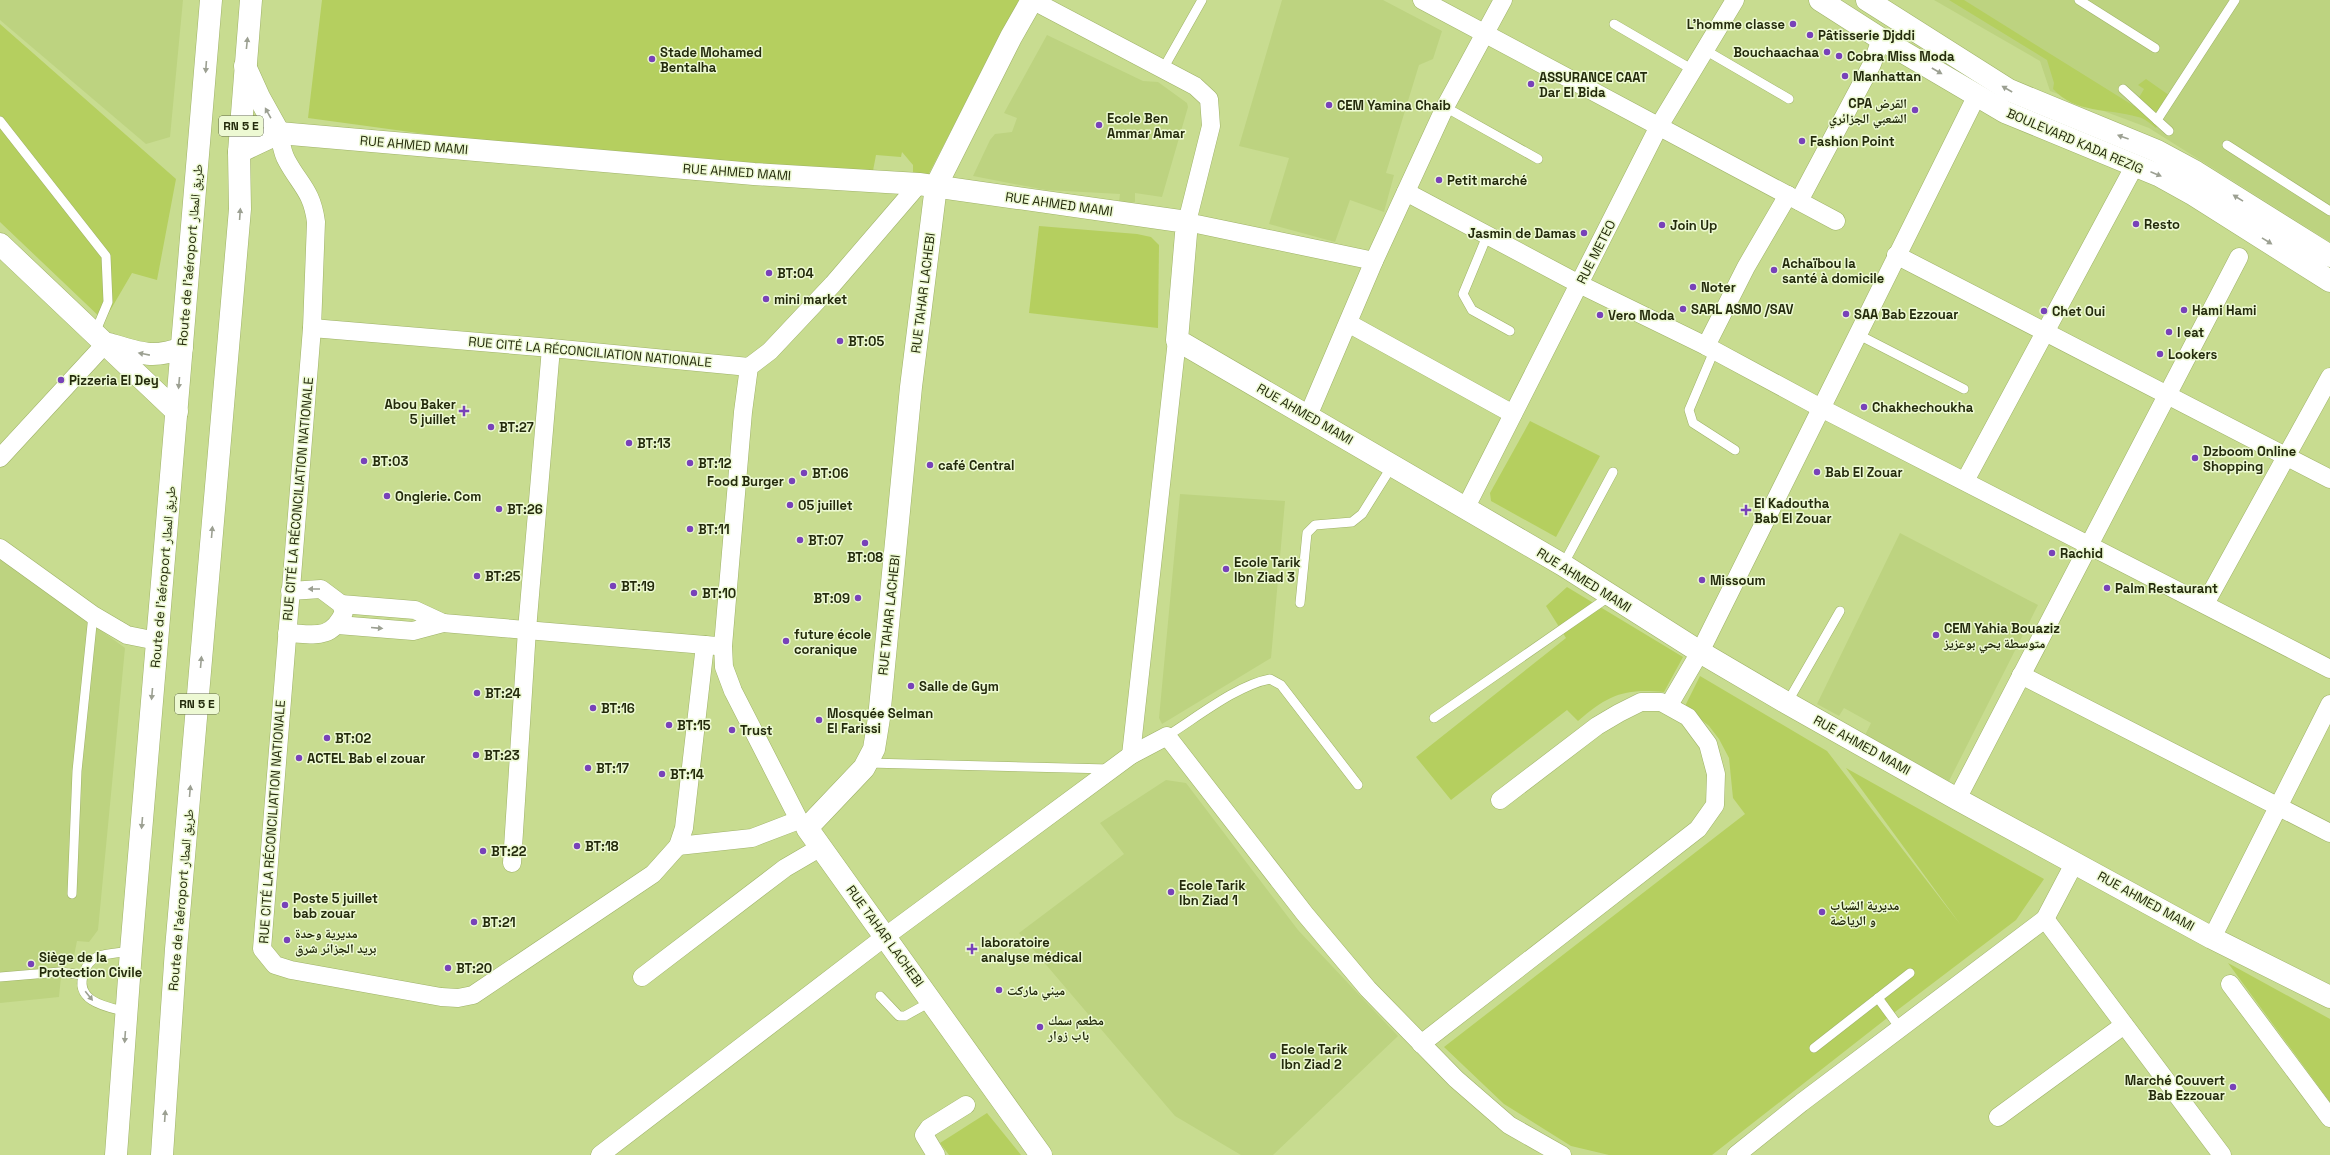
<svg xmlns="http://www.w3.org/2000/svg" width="2330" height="1155" viewBox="0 0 2330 1155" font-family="'Space Grotesk','Noto Naskh Arabic',sans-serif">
	<rect width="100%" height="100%" fill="#c8dc90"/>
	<g fill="#bdd380">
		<polygon points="0,0 183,0 170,137 146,144 0,20"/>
		<polygon points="1282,0 1383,0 1442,31 1433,59 1419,65 1386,173 1394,175 1384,212 1350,200 1335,242 1269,224 1289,158 1239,146"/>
		<polygon points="1934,0 2330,0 2330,242 2149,128 2050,91 2040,61"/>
		<polygon points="1047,35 1143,81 1158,82 1187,103 1188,107 1162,197 1135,193 1135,202 1119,202 1120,194 1046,190 973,176 990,140 995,134 1012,132 1017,118 1004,113"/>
		<polygon points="1180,494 1285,501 1271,658 1162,724 1159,718"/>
		<polygon points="1900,533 2038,605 1949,781 1864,737 1871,723 1844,708 1839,716 1817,704"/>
		<polygon points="0,557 125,648 98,930 89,942 77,941 74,956 63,957 59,997 0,1003"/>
		<polygon points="1166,780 1186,783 1298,930 1398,1036 1273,1155 1241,1155 1175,1116 1019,933 1124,854 1100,823"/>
	</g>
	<g fill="#b5cf5f">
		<polygon points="322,0 1019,0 925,181 913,180 913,165 902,152 901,157 876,155 872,176 484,142 308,118"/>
		<path d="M1949,0H1964L2134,106L2144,89L2138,85L2146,79L2173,98L2156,128C2151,124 2144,118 2138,117C2107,108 2076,114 2053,89L2054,83L2047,60Z"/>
		<polygon points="0,24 176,179 157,280 132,273 104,321 0,222"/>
		<polygon points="1039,226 1137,234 1151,237 1159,245 1158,328 1029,313"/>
		<polygon points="1530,421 1600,456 1556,537 1491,501 1490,493"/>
		<path d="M1567,587L1683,657L1664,692C1624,688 1608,695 1578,721L1567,710L1451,800L1416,757L1566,638L1546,606Z"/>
		<polygon points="1700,676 1827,751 1960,924 1846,768 2044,879 2016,920 1891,1015 1712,1155 1609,1155 1571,1146 1504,1104 1444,1047 1745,814 1733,798 1729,758 1719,739 1709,726 1685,706"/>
		<polygon points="2228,963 2330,1019 2330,1102"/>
		<polygon points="987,1113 1021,1155 949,1155 940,1143"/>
	</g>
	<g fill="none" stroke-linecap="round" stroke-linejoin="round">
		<defs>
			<g id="lane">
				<polyline points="2079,0 2155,48"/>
				<polyline points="1614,24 1693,70"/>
				<polyline points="1705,50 1789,99"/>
				<polyline points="1163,69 1202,0"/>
				<polyline points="2123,89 2169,131"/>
				<polyline points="1445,107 1538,159"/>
				<polyline points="2157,120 2235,0"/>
				<polyline points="0,121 106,256 108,302 95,333"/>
				<polyline points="2227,145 2330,211"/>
				<polyline points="1487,236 1463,294 1472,310 1510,331"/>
				<polyline points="1857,334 1964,389"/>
				<polyline points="1714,351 1689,410 1693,423 1735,450"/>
				<polyline points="1563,565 1613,472"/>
				<polyline points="1300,603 1307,533 1315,525 1352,522 1362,514 1392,466"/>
				<polyline points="1787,703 1840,611"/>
				<polyline points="1434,718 1610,596"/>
				<path d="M1167,736C1196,718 1237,685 1270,679L1281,685L1358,785"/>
				<polyline points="868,763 1109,769"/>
				<polyline points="72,894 77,771 93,615"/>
				<polyline points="0,977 60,972 83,975"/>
				<polyline points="880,996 899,1016 905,1016 932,1001"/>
				<polyline points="1878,998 1900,1028"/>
				<path d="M127,1012C108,1007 73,1002 84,973C86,966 90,960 97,957C107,953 120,953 131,951"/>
				<polyline points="1814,1048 1910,973"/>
			</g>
			<g id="street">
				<polyline points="1032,0 1195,86 1209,99 1211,126 1187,222 1374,261"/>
				<polyline points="1422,0 1836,221"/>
				<path d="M279,133C281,142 282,153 287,161C300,185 312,191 316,222L312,328L262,949L275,965L291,970L441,997L458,998L473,995L653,874L678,846L684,828L705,645"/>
				<polyline points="1406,192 1579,284 1706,346 1821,408 2330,669"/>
				<polyline points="1799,201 1872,64 1881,39"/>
				<polyline points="1896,255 2330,479"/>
				<polyline points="1348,323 1513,414"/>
				<polyline points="312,328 551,348 749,367"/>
				<polyline points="1706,346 1746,267 1788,195"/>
				<polyline points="1308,416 1374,261 1445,107 1503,0"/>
				<polyline points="0,458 106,343"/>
				<polyline points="1965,481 2135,165"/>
				<polyline points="1465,509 1659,126 1735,0"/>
				<polyline points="0,548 93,615 127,635 157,641"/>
				<polyline points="2205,604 2330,377"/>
				<polyline points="443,623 717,646"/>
				<polyline points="338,625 413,631 443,623 415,610 341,604"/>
				<path d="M287,633C314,634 331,641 344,612L341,604L321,589L290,591"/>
				<polyline points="2021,675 2330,833"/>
				<polyline points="1669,705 1700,652 1977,95"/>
				<polyline points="1131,755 1177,340"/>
				<polyline points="1957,799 2239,257"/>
				<polyline points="807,828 799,820 733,691 724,667 723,646 743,412 749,367 770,351 833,284 919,184"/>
				<polyline points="678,846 752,838 799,820"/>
				<polyline points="512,863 527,630 551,348"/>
				<polyline points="2045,919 2222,1155"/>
				<polyline points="2212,938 2330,704"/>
				<polyline points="642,977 785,868 821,847"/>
				<polyline points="2230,984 2330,1118"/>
				<polyline points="1421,1044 1698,829 1715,805 1716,774 1708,744 1688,717 1661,702 1641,702 1619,713 1597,726 1500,800"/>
				<polyline points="1998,1117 2124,1025"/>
				<polyline points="600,1155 886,936 1131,755 1167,736 1305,914 1368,989 1456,1079 1509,1125 1562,1155"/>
				<polyline points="936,1155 924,1135 929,1128 966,1105"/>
				<polyline points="1736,1155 1801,1103 2045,919 2075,862"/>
			</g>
			<g id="secondary">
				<polyline points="1032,0 1011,37 936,186 911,387 879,718 874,749 864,768 807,828 1041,1155"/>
				<polyline points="1820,0 1881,39 2005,112 2158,175 2194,195 2330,281"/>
				<polyline points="1867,0 2009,90 2157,151 2196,172 2330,256"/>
				<polyline points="279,133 754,174 919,184 1187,222 1177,340 1563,565 1700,652 1787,703 1957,799 2212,938 2330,997"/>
				<polyline points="239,152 279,133 259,97 245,66"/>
				<polyline points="0,244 177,412"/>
				<path d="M109,344C138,353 153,359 182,348"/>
			</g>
			<g id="highway">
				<polyline points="116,1155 131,951 211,0"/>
				<polyline points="162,1155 176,949 240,209 239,152 251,0"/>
			</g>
		</defs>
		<use href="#lane" stroke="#9fb268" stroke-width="10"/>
		<use href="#street" stroke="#9fb268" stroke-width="19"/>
		<use href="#secondary" stroke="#9fb268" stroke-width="23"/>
		<use href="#highway" stroke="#9fb268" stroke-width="23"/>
		<use href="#lane" stroke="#fff" stroke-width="9"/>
		<use href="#street" stroke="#fff" stroke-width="18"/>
		<use href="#secondary" stroke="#fff" stroke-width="22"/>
		<use href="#highway" stroke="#fff" stroke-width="22"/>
	</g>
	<defs><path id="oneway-solid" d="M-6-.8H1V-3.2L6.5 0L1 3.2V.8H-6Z"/></defs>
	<g fill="#9ca092">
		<use href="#oneway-solid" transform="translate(247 43) rotate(-84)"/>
		<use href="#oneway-solid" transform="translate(206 67) rotate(94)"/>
		<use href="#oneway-solid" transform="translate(1937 71) rotate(30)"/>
		<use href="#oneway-solid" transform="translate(2007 89) rotate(-150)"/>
		<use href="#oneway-solid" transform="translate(268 113) rotate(-119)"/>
		<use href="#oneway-solid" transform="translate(2123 137) rotate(-160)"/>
		<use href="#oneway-solid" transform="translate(2156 174) rotate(23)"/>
		<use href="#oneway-solid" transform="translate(2238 198) rotate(-148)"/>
		<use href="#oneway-solid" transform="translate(240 214) rotate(-86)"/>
		<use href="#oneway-solid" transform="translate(2267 241) rotate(32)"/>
		<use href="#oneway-solid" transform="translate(144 354) rotate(-169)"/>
		<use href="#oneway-solid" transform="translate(179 383) rotate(95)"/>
		<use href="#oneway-solid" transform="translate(212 532) rotate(-85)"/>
		<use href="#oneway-solid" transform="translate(314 589) rotate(-180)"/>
		<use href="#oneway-solid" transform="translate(377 628) rotate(5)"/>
		<use href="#oneway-solid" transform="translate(201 662) rotate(-85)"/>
		<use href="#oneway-solid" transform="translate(152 694) rotate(95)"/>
		<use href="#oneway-solid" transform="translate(190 791) rotate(-85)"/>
		<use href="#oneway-solid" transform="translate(142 823) rotate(95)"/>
		<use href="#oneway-solid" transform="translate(89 996) rotate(51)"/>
		<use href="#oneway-solid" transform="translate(125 1037) rotate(94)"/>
		<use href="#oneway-solid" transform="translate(165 1116) rotate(-86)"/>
	</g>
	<g fill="#7842b9" stroke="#edf9d3" stroke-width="1.5">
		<circle cx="1793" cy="24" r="4"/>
		<circle cx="1810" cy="35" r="4"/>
		<circle cx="1827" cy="52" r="4"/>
		<circle cx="1839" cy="56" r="4"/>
		<circle cx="652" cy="59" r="4"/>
		<circle cx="1845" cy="76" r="4"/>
		<circle cx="1531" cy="84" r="4"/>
		<circle cx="1329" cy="105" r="4"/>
		<circle cx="1915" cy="110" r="4"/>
		<circle cx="1099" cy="125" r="4"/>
		<circle cx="1802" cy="141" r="4"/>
		<circle cx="1439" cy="180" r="4"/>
		<circle cx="2136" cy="224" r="4"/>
		<circle cx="1662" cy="225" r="4"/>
		<circle cx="1584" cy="233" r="4"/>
		<circle cx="1774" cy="270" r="4"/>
		<circle cx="769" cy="273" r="4"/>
		<circle cx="1693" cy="287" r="4"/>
		<circle cx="766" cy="299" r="4"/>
		<circle cx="1683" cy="309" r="4"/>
		<circle cx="2184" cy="310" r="4"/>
		<circle cx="2044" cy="311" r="4"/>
		<circle cx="1846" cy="314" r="4"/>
		<circle cx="1600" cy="315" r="4"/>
		<circle cx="2169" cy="332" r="4"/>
		<circle cx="840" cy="341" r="4"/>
		<circle cx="2160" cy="354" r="4"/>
		<circle cx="61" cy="380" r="4"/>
		<circle cx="1864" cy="407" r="4"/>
		<path d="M462 405h4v4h4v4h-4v4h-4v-4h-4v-4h4z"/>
		<circle cx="491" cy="427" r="4"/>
		<circle cx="629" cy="443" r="4"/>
		<circle cx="2195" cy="458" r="4"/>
		<circle cx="364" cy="461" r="4"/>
		<circle cx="690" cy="463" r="4"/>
		<circle cx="930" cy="465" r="4"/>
		<circle cx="1817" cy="472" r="4"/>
		<circle cx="804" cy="473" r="4"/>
		<circle cx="792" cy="481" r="4"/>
		<circle cx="387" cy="496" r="4"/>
		<circle cx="790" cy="505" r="4"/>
		<circle cx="499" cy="509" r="4"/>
		<path d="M1744 504h4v4h4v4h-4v4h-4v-4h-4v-4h4z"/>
		<circle cx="690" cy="529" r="4"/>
		<circle cx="800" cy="540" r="4"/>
		<circle cx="865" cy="543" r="4"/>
		<circle cx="2052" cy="553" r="4"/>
		<circle cx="1226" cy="569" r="4"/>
		<circle cx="477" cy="576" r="4"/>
		<circle cx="1702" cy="580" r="4"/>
		<circle cx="613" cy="586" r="4"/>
		<circle cx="2107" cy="588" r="4"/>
		<circle cx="694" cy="593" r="4"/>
		<circle cx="858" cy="598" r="4"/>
		<circle cx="1936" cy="635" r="4"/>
		<circle cx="786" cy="641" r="4"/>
		<circle cx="911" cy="686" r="4"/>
		<circle cx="477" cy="693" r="4"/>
		<circle cx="593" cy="708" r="4"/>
		<circle cx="819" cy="720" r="4"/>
		<circle cx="669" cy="725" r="4"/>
		<circle cx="732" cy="730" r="4"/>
		<circle cx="327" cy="738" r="4"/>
		<circle cx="476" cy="755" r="4"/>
		<circle cx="299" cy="758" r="4"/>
		<circle cx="588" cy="768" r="4"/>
		<circle cx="662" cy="774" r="4"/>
		<circle cx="577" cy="846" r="4"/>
		<circle cx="483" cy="851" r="4"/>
		<circle cx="1171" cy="892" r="4"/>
		<circle cx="285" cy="905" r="4"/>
		<circle cx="1822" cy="912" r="4"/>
		<circle cx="474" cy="922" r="4"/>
		<circle cx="287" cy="940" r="4"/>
		<path d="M970 943h4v4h4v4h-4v4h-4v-4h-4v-4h4z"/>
		<circle cx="31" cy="964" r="4"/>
		<circle cx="448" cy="968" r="4"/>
		<circle cx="999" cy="990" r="4"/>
		<circle cx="1040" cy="1027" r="4"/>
		<circle cx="1273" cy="1056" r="4"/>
		<circle cx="2233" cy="1087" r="4"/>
	</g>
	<g text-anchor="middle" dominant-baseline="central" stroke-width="3" stroke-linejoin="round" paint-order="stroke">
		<g fill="#edf9d3" stroke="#606948" stroke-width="1">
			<rect x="219" y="116" width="44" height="20" rx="3"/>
			<rect x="175" y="694" width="44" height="20" rx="3"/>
		</g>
		<g font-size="12" font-weight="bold" fill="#242b0c">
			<text x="241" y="126">RN 5 E</text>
			<text x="197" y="704">RN 5 E</text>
		</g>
		<g font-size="13" font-weight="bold" fill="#242b0c" stroke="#edf9d3" text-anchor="start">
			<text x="1785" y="24" text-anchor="end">L'homme classe</text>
			<text x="1818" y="35">Pâtisserie Djddi</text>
			<text x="660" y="52">Stade Mohamed<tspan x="660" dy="15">Bentalha</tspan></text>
			<text x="1819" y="52" text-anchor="end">Bouchaachaa</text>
			<text x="1847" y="56">Cobra Miss Moda</text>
			<text x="1853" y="76">Manhattan</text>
			<text x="1539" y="77">ASSURANCE CAAT<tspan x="1539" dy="15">Dar El Bida</tspan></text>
			<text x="1907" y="103" text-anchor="end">CPA القرض<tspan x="1907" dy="15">الشعبي الجزائري</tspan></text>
			<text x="1337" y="105">CEM Yamina Chaib</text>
			<text x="1107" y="118">Ecole Ben<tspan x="1107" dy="15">Ammar Amar</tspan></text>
			<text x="1810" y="141">Fashion Point</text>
			<text x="1447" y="180">Petit marché</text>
			<text x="2144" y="224">Resto</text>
			<text x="1670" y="225">Join Up</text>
			<text x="1576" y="233" text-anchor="end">Jasmin de Damas</text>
			<text x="1782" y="263">Achaïbou la<tspan x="1782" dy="15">santé à domicile</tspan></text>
			<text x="777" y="273">BT:04</text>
			<text x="1701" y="287">Noter</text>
			<text x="774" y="299">mini market</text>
			<text x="1691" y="309">SARL ASMO /SAV</text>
			<text x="2192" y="310">Hami Hami</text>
			<text x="2052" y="311">Chet Oui</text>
			<text x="1854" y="314">SAA Bab Ezzouar</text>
			<text x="1608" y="315">Vero Moda</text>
			<text x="2177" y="332">I eat</text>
			<text x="848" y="341">BT:05</text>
			<text x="2168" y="354">Lookers</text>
			<text x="69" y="380">Pizzeria El Dey</text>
			<text x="456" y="404" text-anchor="end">Abou Baker<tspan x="456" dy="15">5 juillet</tspan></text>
			<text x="1872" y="407">Chakhechoukha</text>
			<text x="499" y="427">BT:27</text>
			<text x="637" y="443">BT:13</text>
			<text x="2203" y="451">Dzboom Online<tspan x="2203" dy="15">Shopping</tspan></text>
			<text x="372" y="461">BT:03</text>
			<text x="698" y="463">BT:12</text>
			<text x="938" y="465">café Central</text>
			<text x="1825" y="472">Bab El Zouar</text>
			<text x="812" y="473">BT:06</text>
			<text x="784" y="481" text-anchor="end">Food Burger</text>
			<text x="395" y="496">Onglerie. Com</text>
			<text x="1754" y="503">El Kadoutha<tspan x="1754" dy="15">Bab El Zouar</tspan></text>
			<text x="798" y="505">05 juillet</text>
			<text x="507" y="509">BT:26</text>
			<text x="698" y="529">BT:11</text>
			<text x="808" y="540">BT:07</text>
			<text x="2060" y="553">Rachid</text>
			<text x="865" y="557" text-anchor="middle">BT:08</text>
			<text x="1234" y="562">Ecole Tarik<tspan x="1234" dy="15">Ibn Ziad 3</tspan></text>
			<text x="485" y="576">BT:25</text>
			<text x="1710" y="580">Missoum</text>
			<text x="621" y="586">BT:19</text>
			<text x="2115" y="588">Palm Restaurant</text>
			<text x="702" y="593">BT:10</text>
			<text x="850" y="598" text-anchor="end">BT:09</text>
			<text x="1944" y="628">CEM Yahia Bouaziz<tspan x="1944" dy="15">متوسطة يحي بوعزيز</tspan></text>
			<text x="794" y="634">future école<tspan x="794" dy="15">coranique</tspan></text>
			<text x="919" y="686">Salle de Gym</text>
			<text x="485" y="693">BT:24</text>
			<text x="601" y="708">BT:16</text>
			<text x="827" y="713">Mosquée Selman<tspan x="827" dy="15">El Farissi</tspan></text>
			<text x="677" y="725">BT:15</text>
			<text x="740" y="730">Trust</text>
			<text x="335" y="738">BT:02</text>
			<text x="484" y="755">BT:23</text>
			<text x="307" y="758">ACTEL Bab el zouar</text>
			<text x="596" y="768">BT:17</text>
			<text x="670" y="774">BT:14</text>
			<text x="585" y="846">BT:18</text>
			<text x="491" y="851">BT:22</text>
			<text x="1179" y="885">Ecole Tarik<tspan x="1179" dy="15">Ibn Ziad 1</tspan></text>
			<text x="293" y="898">Poste 5 juillet<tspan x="293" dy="15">bab zouar</tspan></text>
			<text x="1830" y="905">مديرية الشباب<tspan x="1830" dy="15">و الرياضة</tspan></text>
			<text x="482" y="922">BT:21</text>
			<text x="295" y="933">مديرية وحدة<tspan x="295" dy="15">بريد الجزائر شرق</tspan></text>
			<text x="981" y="942">laboratoire<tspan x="981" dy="15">analyse médical</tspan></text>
			<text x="39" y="957">Siège de la<tspan x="39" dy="15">Protection Civile</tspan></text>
			<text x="456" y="968">BT:20</text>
			<text x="1007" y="990">ميني ماركت</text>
			<text x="1048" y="1020">مطعم سمك<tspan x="1048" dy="15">باب زوار</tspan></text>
			<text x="1281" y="1049">Ecole Tarik<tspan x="1281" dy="15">Ibn Ziad 2</tspan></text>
			<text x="2225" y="1080" text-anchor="end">Marché Couvert<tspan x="2225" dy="15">Bab Ezzouar</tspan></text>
		</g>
		<g font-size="13" fill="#242b0c" stroke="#edf9d3">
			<text transform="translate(2075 141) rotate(23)">BOULEVARD KADA REZIG</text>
			<text transform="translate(414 145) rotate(5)">RUE AHMED MAMI</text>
			<text transform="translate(737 172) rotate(4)">RUE AHMED MAMI</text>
			<text transform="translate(1059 204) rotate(8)">RUE AHMED MAMI</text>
			<text transform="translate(1596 252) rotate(-63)">RUE METEO</text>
			<text transform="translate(190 255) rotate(-85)">Route de l'aéroport طريق المطار</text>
			<text transform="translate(923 293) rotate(-83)">RUE TAHAR LACHEBI</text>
			<text transform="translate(590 352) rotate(5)">RUE CITÉ LA RÉCONCILIATION NATIONALE</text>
			<text transform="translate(1305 414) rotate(30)">RUE AHMED MAMI</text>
			<text transform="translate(298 499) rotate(-85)">RUE CITÉ LA RÉCONCILIATION NATIONALE</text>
			<text transform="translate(163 577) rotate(-85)">Route de l'aéroport طريق المطار</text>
			<text transform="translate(1584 580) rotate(32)">RUE AHMED MAMI</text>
			<text transform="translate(889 615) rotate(-84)">RUE TAHAR LACHEBI</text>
			<text transform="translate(1862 745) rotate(29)">RUE AHMED MAMI</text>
			<text transform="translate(272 822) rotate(-86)">RUE CITÉ LA RÉCONCILIATION NATIONALE</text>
			<text transform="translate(181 900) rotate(-85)">Route de l'aéroport طريق المطار</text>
			<text transform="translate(2146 901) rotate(29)">RUE AHMED MAMI</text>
			<text transform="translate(885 936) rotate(54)">RUE TAHAR LACHEBI</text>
		</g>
	</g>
</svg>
